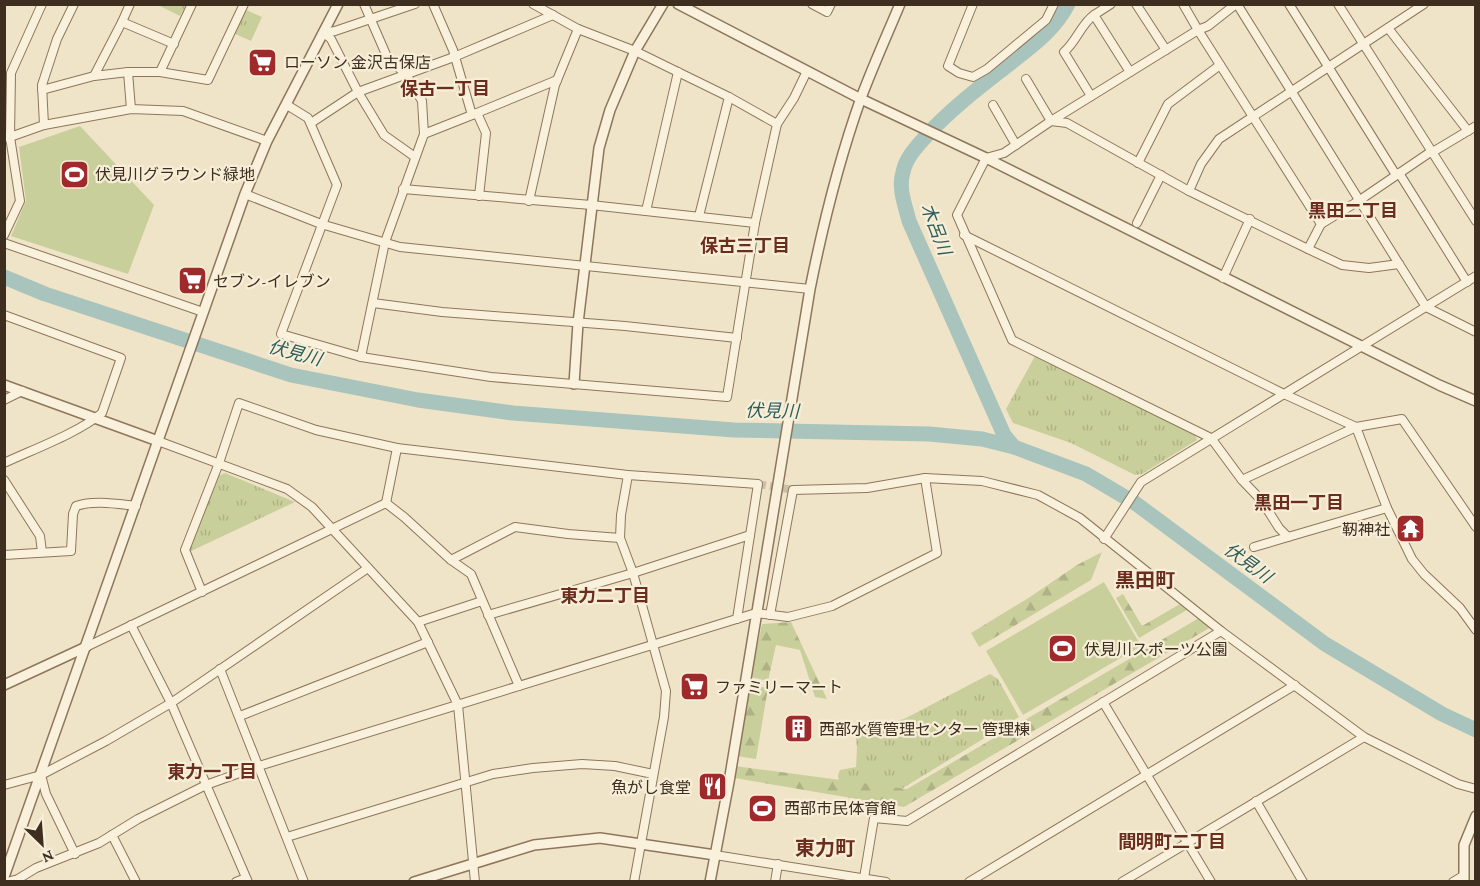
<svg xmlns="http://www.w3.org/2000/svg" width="1480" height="886" viewBox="0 0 1480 886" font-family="'Crimson Pro','Noto Sans JP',serif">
	<defs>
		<pattern id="grass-tufts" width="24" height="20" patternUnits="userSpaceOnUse" patternTransform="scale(1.5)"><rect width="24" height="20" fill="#c9cf9b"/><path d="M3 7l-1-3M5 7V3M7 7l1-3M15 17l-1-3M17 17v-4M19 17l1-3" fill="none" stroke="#aeb285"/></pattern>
		<pattern id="forest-firs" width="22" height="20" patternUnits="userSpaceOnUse" patternTransform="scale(1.5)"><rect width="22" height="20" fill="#c9cf9b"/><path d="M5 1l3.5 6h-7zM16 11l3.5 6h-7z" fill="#aeb285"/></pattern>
	</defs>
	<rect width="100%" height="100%" fill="#f0e4c8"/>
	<g fill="url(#grass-tufts)">
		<polygon points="158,5 186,5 180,16"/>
		<polygon points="244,9 262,17 251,41 233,33"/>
		<polygon points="1035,356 1195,434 1197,440 1142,474 1135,475 1071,443 1013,423 1006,409"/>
		<polygon points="225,473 295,502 189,552 218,476"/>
		<polygon points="990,674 998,679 1019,717 898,791 839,785 838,775 840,770 856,767 857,747 855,732 904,719"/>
	</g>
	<g fill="url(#forest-firs)">
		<polygon points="1102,552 1091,580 979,647 971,633 1030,597 1077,565"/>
		<polygon points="1123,594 1142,626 1180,604 1187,610 1139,638 1116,598"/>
		<polygon points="1199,618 1211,627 904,807 735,778 735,766 907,789"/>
		<polygon points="791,622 827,699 815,697 800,650 776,645 768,681 751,677 762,624"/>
		<polygon points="748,685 768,688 756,759 737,756"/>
	</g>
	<g fill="#c9cf9b">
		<polygon points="80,126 154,205 128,274 11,236 26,201 19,147"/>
		<polygon points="1104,582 1141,646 1023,715 986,651"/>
	</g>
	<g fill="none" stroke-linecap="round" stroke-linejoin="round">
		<g stroke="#a9c4bc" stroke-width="15">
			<polyline points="4,277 45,294 291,375 418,400 513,413 734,430 929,434 982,439 1014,447 1086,474 1135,503 1325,644 1442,714 1476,730"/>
			<path d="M1014,447L1004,435L909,221C905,205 898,188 903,172C906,157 918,145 928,134C952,108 980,87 1008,65C1031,47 1054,31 1068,4"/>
		</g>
		<polyline stroke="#ccc0a6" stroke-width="8" stroke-dasharray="8 4" stroke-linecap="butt" points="758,484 793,490"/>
		<defs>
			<g id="minor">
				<polyline points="130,4 122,22 174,44"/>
				<polyline points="364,4 388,59 406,74 422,101 424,134"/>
				<polyline points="812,4 827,12 831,4"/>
				<polyline points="973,4 948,66 959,73 973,77 987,69 1046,20 1054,4"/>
				<polyline points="1111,4 1094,15 1130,72"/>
				<polyline points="1136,4 1166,50"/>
				<polyline points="1183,4 1198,30 1051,121 1004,153 986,158 957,215 1012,340 1211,438 1242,480 1262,501 1279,528 1288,537 1387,508"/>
				<polyline points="1236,4 1208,26 1198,30 1321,224 1308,249 1342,265 1369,268 1399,264 1426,307 1476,332"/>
				<polyline points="1237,4 1399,264"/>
				<polyline points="1289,4 1396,175"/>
				<polyline points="1338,4 1476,221"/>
				<polyline points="122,22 94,76 128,72"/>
				<polyline points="1388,28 1468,131"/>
				<polyline points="324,33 331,39 358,92 384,135 415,157"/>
				<polyline points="324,33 335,31 415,4"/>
				<polyline points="160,72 208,80 244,4"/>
				<polyline points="1026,79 1051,121"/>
				<polyline points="42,90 94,76"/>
				<path d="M1091,96L1064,52C1077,41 1081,24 1094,15"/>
				<polyline points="287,105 308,118 337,185 281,334 361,357 491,377 727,397 755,223 777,124 729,97 635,51 578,29 533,4"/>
				<polyline points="993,105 1016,145"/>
				<polyline points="131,109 128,72 160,72 192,4"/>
				<polyline points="477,113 486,133 479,196"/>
				<polyline points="472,115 557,80"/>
				<polyline points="1051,121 1067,123 1189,191 1308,249"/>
				<polyline points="311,123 358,92 454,57 553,15"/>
				<polyline points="777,124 794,98 807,71"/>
				<polyline points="44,125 42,85 57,39 74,4"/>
				<polyline points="10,137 44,125 131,109 183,111 267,141"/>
				<polyline points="1138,163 1168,104 1220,65"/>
				<polyline points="1399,173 1467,282"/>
				<polyline points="403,189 591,205 755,223"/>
				<polyline points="1189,191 1201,164 1219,139 1424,4"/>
				<polyline points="245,194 321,224 400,247 810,289"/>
				<polyline points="529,201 555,85 578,29"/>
				<polyline points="646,211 678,72"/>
				<polyline points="699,216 729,97"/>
				<polyline points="1137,223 1161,175"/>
				<polyline points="1321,224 1360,200 1429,153 1431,153 1476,126"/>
				<polyline points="4,235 20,201 10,137 11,73 42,4"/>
				<polyline points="964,235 1284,394 1356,427 1387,508 1412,559 1424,574 1460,608 1476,630"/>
				<polyline points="4,243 203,312"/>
				<polyline points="1223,278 1250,219"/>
				<polyline points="373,303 442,312 625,326 737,338"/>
				<path d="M4,315L121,358L102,413C78,433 34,449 4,463"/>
				<polyline points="361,357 385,242 424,134 472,115 453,50 433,4"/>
				<polyline points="4,400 22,391"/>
				<polyline points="158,441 287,489 312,507 418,622 458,705 475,882"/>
				<polyline points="628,475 621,515 620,538 633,573 666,691 664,717 634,882"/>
				<polyline points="4,480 40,536 42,552"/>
				<polyline points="1242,480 1356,427 1402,419 1476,527"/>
				<polyline points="386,503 397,448"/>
				<polyline points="1104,539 1141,482 1476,276"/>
				<polyline points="1254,547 1288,537"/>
				<path d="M4,555L71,551L73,514L76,506C94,500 117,504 136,506"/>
				<polyline points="451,560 515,527 568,534 620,538"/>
				<polyline points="202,592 185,550 219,463 239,403 316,430 397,448 628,475 758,484 737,619"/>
				<polyline points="488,615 633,573 750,535"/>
				<polyline points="770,615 793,490 867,488 925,478 982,481 1038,495 1080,518 1221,631"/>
				<polyline points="418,622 482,601"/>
				<polyline points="131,625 171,703 248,882"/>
				<polyline points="86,647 386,503 404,517 451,560 471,574 519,686"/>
				<polyline points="220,669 304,882"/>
				<polyline points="1103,702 1211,882"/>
				<polyline points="240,716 428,642"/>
				<polyline points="41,775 46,794 75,854"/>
				<polyline points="4,785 41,775 106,741 171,703 368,568"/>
				<polyline points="1256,801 1303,882"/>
				<polyline points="112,835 136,882"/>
				<polyline points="287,837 493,774 533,768 582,764 615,766 653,774"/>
				<polyline points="715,855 886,882"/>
				<polyline points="864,878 874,818 907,821 1221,631 1364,737 1458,784 1476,789"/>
				<polyline points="7,882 18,879 36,868 99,843 138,819 206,785 259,766 756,613 788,617 832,606 937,553 925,478"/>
				<polyline points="236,882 246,878"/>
				<polyline points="775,882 778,864"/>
				<polyline points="969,882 1295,685"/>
				<polyline points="1122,882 1364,737"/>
				<polyline points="1453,882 1463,876"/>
			</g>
			<g id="tertiary">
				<polyline points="678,4 861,99 986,158 1439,385 1476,401"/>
				<polyline points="4,137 10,137"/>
				<polyline points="574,384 578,323 599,148 610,110 635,51 663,4"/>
				<polyline points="4,385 158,441"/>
				<polyline points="4,685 86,647"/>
				<polyline points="4,877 245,194 267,141 338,4"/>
				<polyline points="414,882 534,845 600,838 715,855"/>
				<path d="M710,882L729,782L810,289C823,224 839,160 861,98C873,66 887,35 900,4"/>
				<polyline points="1464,882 1464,845 1476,816"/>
			</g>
		</defs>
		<use href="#minor" stroke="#8d765c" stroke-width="10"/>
		<use href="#tertiary" stroke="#8d765c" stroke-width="12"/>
		<use href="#minor" stroke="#faf1dc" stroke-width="8"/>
		<use href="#tertiary" stroke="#faf1dc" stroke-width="9"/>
	</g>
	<defs>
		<symbol id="supermarket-square" viewBox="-11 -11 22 22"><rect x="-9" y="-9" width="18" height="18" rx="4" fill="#9e2a2b" stroke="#f7eed8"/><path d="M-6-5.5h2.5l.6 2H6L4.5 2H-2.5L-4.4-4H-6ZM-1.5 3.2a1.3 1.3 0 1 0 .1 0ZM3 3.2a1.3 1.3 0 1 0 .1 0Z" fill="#fff"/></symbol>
		<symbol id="stadium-square" viewBox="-11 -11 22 22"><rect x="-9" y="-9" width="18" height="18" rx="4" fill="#9e2a2b" stroke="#f7eed8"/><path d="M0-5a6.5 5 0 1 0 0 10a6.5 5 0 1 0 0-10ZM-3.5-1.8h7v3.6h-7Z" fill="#fff"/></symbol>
		<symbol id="temple-square" viewBox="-11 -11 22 22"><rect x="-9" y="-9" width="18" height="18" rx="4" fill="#9e2a2b" stroke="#f7eed8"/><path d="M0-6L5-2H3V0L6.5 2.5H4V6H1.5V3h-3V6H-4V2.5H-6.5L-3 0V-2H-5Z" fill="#fff"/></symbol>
		<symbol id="building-square" viewBox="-11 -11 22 22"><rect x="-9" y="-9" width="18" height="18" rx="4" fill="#9e2a2b" stroke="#f7eed8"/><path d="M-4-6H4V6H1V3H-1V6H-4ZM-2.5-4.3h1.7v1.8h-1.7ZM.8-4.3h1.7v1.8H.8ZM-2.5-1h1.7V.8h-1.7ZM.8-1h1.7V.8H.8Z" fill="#fff"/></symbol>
		<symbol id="restaurant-square" viewBox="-11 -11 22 22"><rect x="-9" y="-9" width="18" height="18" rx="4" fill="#9e2a2b" stroke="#f7eed8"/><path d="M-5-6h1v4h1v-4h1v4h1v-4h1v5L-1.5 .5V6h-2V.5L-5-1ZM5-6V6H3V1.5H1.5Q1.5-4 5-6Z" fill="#fff"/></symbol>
	</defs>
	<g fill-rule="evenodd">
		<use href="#supermarket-square" x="246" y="46" width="33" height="33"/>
		<use href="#stadium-square" x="58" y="158" width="33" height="33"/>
		<use href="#supermarket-square" x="176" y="264" width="33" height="33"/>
		<use href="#temple-square" x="1394" y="512" width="33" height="33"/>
		<use href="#stadium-square" x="1046" y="632" width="33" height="33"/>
		<use href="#supermarket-square" x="678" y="670" width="33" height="33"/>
		<use href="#building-square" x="782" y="712" width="33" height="33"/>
		<use href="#restaurant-square" x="696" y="770" width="33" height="33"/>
		<use href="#stadium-square" x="746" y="792" width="33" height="33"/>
	</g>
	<g text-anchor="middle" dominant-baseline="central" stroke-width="4.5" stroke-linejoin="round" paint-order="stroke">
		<g font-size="16" fill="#3d2e20" stroke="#f7eed8" text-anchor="start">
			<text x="284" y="62">ローソン 金沢古保店</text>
			<text x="95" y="174">伏見川グラウンド緑地</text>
			<text x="213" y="281">セブン-イレブン</text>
			<text x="1390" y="529" text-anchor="end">靭神社</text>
			<text x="1084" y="649">伏見川スポーツ公園</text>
			<text x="715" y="687">ファミリーマート</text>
			<text x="819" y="729">西部水質管理センター 管理棟</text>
			<text x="691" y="787" text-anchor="end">魚がし食堂</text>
			<text x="784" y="808">西部市民体育館</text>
		</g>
		<g font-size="18" font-weight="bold" fill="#6b2e1e" stroke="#f7eed8">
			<text x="445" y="89">保古一丁目</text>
			<text x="1353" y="211">黒田二丁目</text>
			<text x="745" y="246">保古三丁目</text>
			<text x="1299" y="503">黒田一丁目</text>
			<text x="605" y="596">東力二丁目</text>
			<text x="212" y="772">東力一丁目</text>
			<text x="1172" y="842">間明町二丁目</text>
		</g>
		<g font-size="18" font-style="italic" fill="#2f5d5a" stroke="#f7eed8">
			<text transform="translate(936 229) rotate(69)">木呂川</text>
			<text transform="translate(295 353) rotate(15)">伏見川</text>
			<text transform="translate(772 411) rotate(1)">伏見川</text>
			<text transform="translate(1248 563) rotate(36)">伏見川</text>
		</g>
		<g font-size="20" font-weight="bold" fill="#6b2e1e" stroke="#f7eed8">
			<text x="1145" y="580">黒田町</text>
			<text x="825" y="848">東力町</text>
		</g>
	</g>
	<rect width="1480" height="886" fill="none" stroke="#3d2e20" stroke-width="12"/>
	<g transform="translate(42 844) rotate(155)" stroke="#f7eed8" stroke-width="4.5" paint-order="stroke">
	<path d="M0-4.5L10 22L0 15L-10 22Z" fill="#3d2e20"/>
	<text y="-9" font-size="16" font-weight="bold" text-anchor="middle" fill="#3d2e20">N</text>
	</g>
</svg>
